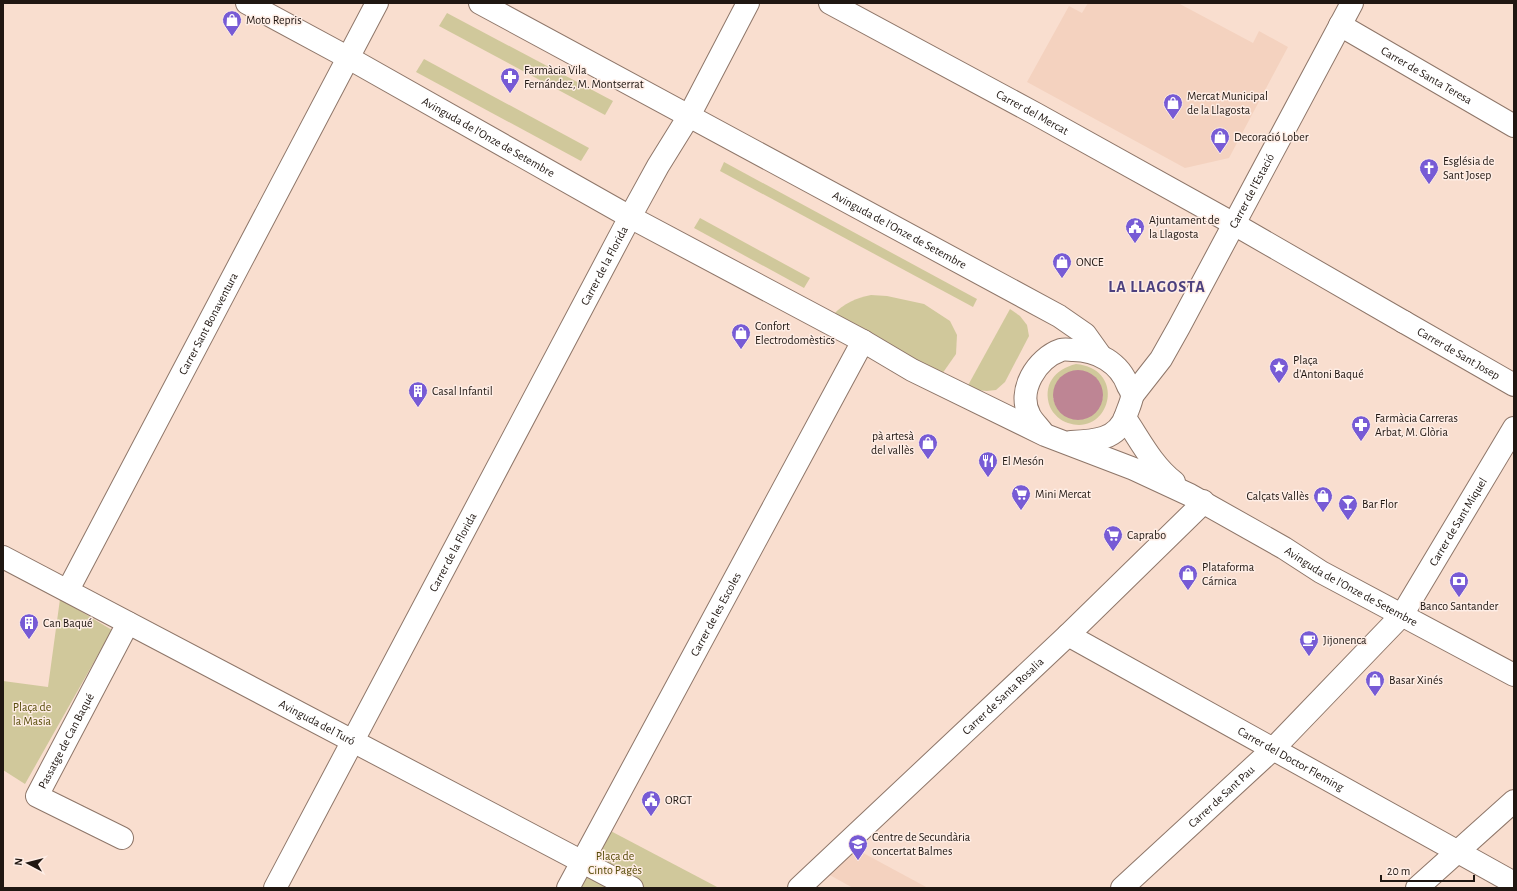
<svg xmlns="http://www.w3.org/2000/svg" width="1517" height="891" viewBox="0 0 1517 891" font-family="'Alegreya Sans',sans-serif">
	<rect width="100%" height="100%" fill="#f9decf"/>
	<g fill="#f4d2bf">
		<polygon points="1088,3 1178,3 1253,43 1259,31 1288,47 1229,158 1185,168 1027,82 1069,6 1082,13"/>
		<polygon points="852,847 928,888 853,888 828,874"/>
	</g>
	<g fill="#d0c89b" fill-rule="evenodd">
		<polygon points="447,13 613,101 605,115 439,26"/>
		<polygon points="424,59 589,148 581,161 416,72"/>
		<polygon points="724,162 977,299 973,307 720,171"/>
		<polygon points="700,218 810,278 804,288 694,228"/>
		<path d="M871,295L887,296L924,304L950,321L957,335L956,354L942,374L833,315C844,303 856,298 871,295Z"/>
		<polygon points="1010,309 1020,316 1027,325 1029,336 1005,382 996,390 987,391 966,389"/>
		<path d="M1076,364C1128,369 1110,437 1068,423C1061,421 1053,414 1050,407C1042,385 1055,369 1076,364ZM1103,395C1099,426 1061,428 1053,398Z"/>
		<polygon points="60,599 112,630 25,784 3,770 3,681 48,687"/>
		<polygon points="605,828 719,888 573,888"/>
	</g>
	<circle fill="#be8594" cx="1078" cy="395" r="25"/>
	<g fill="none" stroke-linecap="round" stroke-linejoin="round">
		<defs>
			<polyline id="pedestrian" points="1234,224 1404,322"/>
			<g id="minor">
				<path id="s1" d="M830,3L1036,114L1234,224"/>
				<path id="s2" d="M1340,25L1514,126"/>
				<path id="s3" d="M1404,322L1514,385"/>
				<path id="s4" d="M1132,396L1161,359L1179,327L1352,3"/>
				<path id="s5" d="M3,557L632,888"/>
				<path id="s6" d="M68,590L377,3"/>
				<path id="s7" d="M1068,635L1514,883"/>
				<path id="s8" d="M122,838L37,796L128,623"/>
				<path id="s9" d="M275,888L630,217L658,166L689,116L748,3"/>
				<path id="s10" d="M568,888L863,341"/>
				<path id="s11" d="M799,888L1068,635L1198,508L1203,501"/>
				<path id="s12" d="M1122,888L1273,749L1402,615L1514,428"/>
				<polyline points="1417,888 1514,801"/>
			</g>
			<g id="secondary">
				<path id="s13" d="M247,3L347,57L630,217L863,341L912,370L1045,435L1134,469L1190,495L1284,548L1321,572L1514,675"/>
				<path id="s14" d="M480,3L1059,316L1085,334L1100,355"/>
				<path d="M1125,418C1140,440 1152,465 1174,482"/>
				<path d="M1043,433C1039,427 1033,422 1030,416C1016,391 1037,358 1061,350C1065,349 1070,350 1073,350C1097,350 1120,363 1128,386C1130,389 1132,394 1132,397C1131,403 1128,409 1126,415C1118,440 1094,441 1071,442"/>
			</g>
		</defs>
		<use href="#pedestrian" stroke="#8e7669" stroke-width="24"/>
		<use href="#minor" stroke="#8e7669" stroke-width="24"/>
		<use href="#secondary" stroke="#8e7669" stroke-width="24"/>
		<use href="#pedestrian" stroke="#fff" stroke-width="22"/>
		<use href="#minor" stroke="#fff" stroke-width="22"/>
		<use href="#secondary" stroke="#fff" stroke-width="22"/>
	</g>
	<defs>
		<symbol id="shop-pin" viewBox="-11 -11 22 30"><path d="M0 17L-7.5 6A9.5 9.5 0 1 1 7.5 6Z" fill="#775bd5" stroke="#feede5"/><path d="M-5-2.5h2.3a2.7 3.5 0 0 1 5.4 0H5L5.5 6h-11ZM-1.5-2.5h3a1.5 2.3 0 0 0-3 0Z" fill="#fff"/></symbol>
		<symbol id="pharmacy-pin" viewBox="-11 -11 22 30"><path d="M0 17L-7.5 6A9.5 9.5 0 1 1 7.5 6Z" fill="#775bd5" stroke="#feede5"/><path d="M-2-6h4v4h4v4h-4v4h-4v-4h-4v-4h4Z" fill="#fff"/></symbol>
		<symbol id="church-pin" viewBox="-11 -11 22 30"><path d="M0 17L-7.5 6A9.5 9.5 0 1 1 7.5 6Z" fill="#775bd5" stroke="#feede5"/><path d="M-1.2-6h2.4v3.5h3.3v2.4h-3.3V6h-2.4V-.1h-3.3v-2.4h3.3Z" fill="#fff"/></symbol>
		<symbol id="civic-pin" viewBox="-11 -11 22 30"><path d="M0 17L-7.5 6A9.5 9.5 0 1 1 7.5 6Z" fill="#775bd5" stroke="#feede5"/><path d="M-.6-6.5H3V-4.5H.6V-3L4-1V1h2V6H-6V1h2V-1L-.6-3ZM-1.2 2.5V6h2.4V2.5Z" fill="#fff"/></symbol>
		<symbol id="sight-pin" viewBox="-11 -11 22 30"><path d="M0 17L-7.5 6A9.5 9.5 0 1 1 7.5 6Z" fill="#775bd5" stroke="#feede5"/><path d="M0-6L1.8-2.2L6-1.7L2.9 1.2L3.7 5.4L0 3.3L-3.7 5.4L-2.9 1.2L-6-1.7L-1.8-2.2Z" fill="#fff"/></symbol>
		<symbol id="building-pin" viewBox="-11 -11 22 30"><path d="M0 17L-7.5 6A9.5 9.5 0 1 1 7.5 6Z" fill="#775bd5" stroke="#feede5"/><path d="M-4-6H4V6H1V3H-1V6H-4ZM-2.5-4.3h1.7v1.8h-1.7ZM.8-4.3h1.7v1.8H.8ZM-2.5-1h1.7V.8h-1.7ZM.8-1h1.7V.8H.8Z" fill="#fff"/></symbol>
		<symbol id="restaurant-pin" viewBox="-11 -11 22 30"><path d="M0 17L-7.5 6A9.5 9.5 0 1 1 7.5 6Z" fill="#775bd5" stroke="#feede5"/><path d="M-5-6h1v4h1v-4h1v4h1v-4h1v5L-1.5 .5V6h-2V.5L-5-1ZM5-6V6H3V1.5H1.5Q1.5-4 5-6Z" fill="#fff"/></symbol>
		<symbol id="supermarket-pin" viewBox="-11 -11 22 30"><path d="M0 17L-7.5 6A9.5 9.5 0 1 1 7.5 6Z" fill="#775bd5" stroke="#feede5"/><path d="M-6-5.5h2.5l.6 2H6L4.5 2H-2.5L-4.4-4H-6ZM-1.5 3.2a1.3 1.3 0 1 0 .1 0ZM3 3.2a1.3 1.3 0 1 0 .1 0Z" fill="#fff"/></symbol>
		<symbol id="bar-pin" viewBox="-11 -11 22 30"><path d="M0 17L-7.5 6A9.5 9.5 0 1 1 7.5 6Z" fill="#775bd5" stroke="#feede5"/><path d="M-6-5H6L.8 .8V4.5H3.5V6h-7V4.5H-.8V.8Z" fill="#fff"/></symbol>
		<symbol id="bank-pin" viewBox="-11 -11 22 30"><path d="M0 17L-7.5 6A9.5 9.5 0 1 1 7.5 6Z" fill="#775bd5" stroke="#feede5"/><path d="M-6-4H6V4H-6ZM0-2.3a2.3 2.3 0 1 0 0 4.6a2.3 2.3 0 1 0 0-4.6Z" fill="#fff"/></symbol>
		<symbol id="cafe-pin" viewBox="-11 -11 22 30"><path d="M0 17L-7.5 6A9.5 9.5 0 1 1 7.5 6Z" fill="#775bd5" stroke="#feede5"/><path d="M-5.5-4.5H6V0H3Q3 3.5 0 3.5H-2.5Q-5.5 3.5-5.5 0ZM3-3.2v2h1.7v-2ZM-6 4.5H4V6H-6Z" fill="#fff"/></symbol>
		<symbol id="school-pin" viewBox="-11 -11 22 30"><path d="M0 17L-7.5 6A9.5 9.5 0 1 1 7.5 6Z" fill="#775bd5" stroke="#feede5"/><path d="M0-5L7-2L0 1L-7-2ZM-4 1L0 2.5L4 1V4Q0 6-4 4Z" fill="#fff"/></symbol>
	</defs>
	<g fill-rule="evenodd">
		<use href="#shop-pin" x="221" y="9" width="22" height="30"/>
		<use href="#pharmacy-pin" x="499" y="66" width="22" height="30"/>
		<use href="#shop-pin" x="1162" y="92" width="22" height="30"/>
		<use href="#shop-pin" x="1209" y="126" width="22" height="30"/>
		<use href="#church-pin" x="1418" y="157" width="22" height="30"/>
		<use href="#civic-pin" x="1124" y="216" width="22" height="30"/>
		<use href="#shop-pin" x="1051" y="251" width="22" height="30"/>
		<use href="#shop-pin" x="730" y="322" width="22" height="30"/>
		<use href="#sight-pin" x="1268" y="356" width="22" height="30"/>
		<use href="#building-pin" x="407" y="380" width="22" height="30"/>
		<use href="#pharmacy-pin" x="1350" y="414" width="22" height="30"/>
		<use href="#shop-pin" x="917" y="432" width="22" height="30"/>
		<use href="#restaurant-pin" x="977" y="450" width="22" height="30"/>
		<use href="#supermarket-pin" x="1010" y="483" width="22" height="30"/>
		<use href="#shop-pin" x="1312" y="485" width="22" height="30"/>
		<use href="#bar-pin" x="1337" y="493" width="22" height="30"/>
		<use href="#supermarket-pin" x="1102" y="524" width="22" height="30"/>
		<use href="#shop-pin" x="1177" y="563" width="22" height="30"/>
		<use href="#bank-pin" x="1448" y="570" width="22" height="30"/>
		<use href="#building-pin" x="18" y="612" width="22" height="30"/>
		<use href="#cafe-pin" x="1298" y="629" width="22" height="30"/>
		<use href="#shop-pin" x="1364" y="669" width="22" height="30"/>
		<use href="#civic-pin" x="640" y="789" width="22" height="30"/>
		<use href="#school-pin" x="847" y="833" width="22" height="30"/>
	</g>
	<g text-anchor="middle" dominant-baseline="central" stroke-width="3" stroke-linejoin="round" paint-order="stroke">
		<g font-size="12" fill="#201712" stroke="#feede5" text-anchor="start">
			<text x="246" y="20">Moto Repris</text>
			<text x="524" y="70">Farmàcia Vila<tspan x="524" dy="14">Fernández, M. Montserrat</tspan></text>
			<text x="1187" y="96">Mercat Municipal<tspan x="1187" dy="14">de la Llagosta</tspan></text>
			<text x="1234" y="137">Decoració Lober</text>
			<text x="1443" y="161">Església de<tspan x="1443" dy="14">Sant Josep</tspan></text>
			<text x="1149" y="220">Ajuntament de<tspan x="1149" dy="14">la Llagosta</tspan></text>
			<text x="1076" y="262">ONCE</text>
			<text x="755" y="326">Confort<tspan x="755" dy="14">Electrodomèstics</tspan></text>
			<text x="1293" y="360">Plaça<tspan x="1293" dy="14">d'Antoni Baqué</tspan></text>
			<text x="432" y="391">Casal Infantil</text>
			<text x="1375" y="418">Farmàcia Carreras<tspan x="1375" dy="14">Arbat, M. Glòria</tspan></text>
			<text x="914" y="436" text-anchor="end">pà artesà<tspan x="914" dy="14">del vallès</tspan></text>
			<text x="1002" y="461">El Mesón</text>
			<text x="1035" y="494">Mini Mercat</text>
			<text x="1309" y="496" text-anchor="end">Calçats Vallès</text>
			<text x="1362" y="504">Bar Flor</text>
			<text x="1127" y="535">Caprabo</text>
			<text x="1202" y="567">Plataforma<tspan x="1202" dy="14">Cárnica</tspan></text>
			<text x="1459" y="606" text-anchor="middle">Banco Santander</text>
			<text x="43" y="623">Can Baqué</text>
			<text x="1323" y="640">Jijonenca</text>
			<text x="1389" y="680">Basar Xinés</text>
			<text x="665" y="800">ORGT</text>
			<text x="872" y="837">Centre de Secundària<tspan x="872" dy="14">concertat Balmes</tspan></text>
		</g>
		<g font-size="12" fill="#201712" stroke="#feede5">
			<text stroke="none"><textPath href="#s2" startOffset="100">Carrer de Santa Teresa</textPath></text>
			<text stroke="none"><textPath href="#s1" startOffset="230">Carrer del Mercat</textPath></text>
			<text stroke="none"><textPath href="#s13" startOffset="276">Avinguda de l'Onze de Setembre</textPath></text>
			<text stroke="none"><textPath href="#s4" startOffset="238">Carrer de l'Estació</textPath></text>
			<text stroke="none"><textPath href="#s14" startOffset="477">Avinguda de l'Onze de Setembre</textPath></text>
			<text stroke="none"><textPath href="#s9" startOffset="704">Carrer de la Florida</textPath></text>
			<text stroke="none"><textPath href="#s6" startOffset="301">Carrer Sant Bonaventura</textPath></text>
			<text stroke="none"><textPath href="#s3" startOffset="63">Carrer de Sant Josep</textPath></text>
			<text stroke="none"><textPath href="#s12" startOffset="500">Carrer de Sant Miquel</textPath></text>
			<text stroke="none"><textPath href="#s9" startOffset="380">Carrer de la Florida</textPath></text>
			<text stroke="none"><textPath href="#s13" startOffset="1250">Avinguda de l'Onze de Setembre</textPath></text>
			<text stroke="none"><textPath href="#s10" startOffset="311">Carrer de les Escoles</textPath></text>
			<text stroke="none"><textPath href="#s11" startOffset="280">Carrer de Santa Rosalia</textPath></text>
			<text stroke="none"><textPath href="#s5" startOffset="355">Avinguda del Turó</textPath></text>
			<text stroke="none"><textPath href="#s8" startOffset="157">Passatge de Can Baqué</textPath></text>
			<text stroke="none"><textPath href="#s7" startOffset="255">Carrer del Doctor Fleming</textPath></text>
			<text stroke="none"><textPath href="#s12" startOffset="135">Carrer de Sant Pau</textPath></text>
		</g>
		<g font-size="12" fill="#584d0a" stroke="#feede5">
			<text x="32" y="707">Plaça de<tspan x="32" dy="14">la Masia</tspan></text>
			<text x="615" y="856">Plaça de<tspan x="615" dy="14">Cinto Pagès</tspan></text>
		</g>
		<g font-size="16" font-weight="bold" letter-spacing="1" fill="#4c407e" stroke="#feede5">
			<text x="1157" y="287">LA LLAGOSTA</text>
		</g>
	</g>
	<rect width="1517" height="891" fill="none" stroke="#201712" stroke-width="8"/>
	<g transform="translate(28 863) rotate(277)" stroke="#feede5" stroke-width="3" paint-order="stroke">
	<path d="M0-3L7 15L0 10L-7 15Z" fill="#201712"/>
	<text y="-6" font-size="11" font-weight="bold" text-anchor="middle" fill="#201712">N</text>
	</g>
	<path d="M1381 875v6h93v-6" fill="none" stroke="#201712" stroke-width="2"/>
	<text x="1387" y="875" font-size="12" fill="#201712" stroke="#feede5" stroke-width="3" paint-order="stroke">20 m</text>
</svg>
